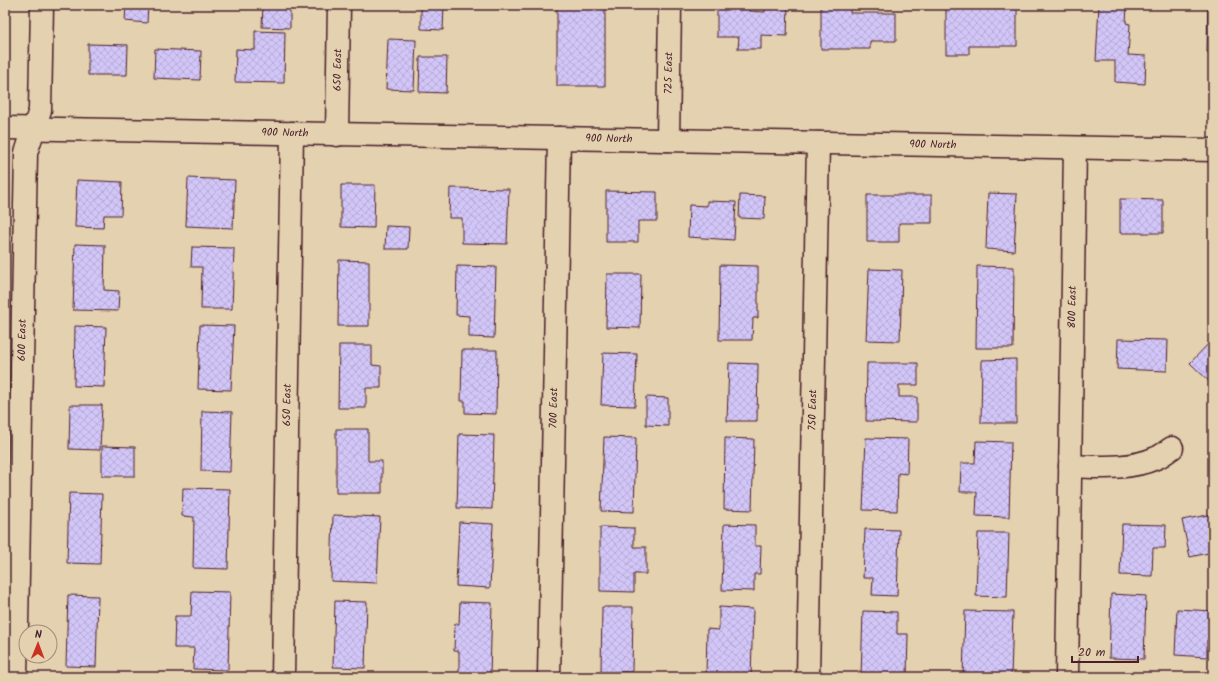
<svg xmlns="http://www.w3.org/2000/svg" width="1218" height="682" viewBox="0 0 1218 682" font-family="Kalam,sans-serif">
	<defs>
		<pattern id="building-cross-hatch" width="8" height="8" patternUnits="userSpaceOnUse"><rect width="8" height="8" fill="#d2c6f8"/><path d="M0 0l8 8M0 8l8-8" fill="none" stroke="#b6aad5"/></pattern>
	</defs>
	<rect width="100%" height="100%" fill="#e3d1af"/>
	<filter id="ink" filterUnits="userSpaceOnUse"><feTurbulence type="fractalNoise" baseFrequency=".025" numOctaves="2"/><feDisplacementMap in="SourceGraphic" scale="8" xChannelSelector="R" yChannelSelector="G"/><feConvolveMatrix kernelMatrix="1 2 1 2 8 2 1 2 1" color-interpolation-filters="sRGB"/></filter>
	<g filter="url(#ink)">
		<g fill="url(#building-cross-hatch)" stroke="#4a1f2b">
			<polygon points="126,5 148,5 147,23 125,21"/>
			<polygon points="263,5 290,5 290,28 262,27"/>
			<rect x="387" y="5" width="29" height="2"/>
			<rect x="557" y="5" width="48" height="81"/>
			<polygon points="717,5 749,5 749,11 765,12 765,5 788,5 787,36 761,35 761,49 738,49 739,37 717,37"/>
			<polygon points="821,5 850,5 850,13 896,13 896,41 870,41 870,49 821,49"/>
			<polygon points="946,5 977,5 977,7 1017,8 1017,46 969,46 969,54 946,54"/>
			<polygon points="1099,5 1127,5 1126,23 1130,24 1128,55 1146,56 1145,84 1115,82 1115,61 1096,61"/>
			<polygon points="1208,5 1213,5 1213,52 1207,52"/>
			<polygon points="421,6 444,6 443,30 421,29"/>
			<polygon points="255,31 285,32 284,83 235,82 236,49 255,50"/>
			<polygon points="388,39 416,40 414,90 386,89"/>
			<polygon points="88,44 128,45 127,75 88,75"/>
			<polygon points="155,49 201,51 200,80 154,78"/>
			<polygon points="420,57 447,57 446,93 419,92"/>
			<polygon points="188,178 235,180 233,228 186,226"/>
			<polygon points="77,180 122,182 121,215 104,215 103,228 75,227"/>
			<polygon points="341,185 375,185 374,228 341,227"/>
			<polygon points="450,188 509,189 507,244 462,243 462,218 449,218"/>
			<polygon points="606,191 657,192 657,221 638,221 638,242 606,242"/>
			<polygon points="988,193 1017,194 1014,251 986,249"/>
			<polygon points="740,195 765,196 764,219 739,218"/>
			<polygon points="867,195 932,195 932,223 899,223 899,242 867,242"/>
			<polygon points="1120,199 1163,200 1163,233 1120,233"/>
			<polygon points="707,201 736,202 734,240 688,237 689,205 707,206"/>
			<polygon points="386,226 409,227 408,249 385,249"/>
			<polygon points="75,244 105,245 104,290 119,291 118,311 73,310"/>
			<polygon points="192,247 234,248 232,309 201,309 202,267 191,267"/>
			<polygon points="339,260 369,261 369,326 338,326"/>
			<polygon points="720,265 758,266 758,318 753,318 752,340 719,340"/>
			<polygon points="457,266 496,267 494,338 469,337 469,316 456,315"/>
			<polygon points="977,266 1014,267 1013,348 976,348"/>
			<polygon points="869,269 902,270 900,341 866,340"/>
			<polygon points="607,274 641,274 640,328 606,327"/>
			<polygon points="200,325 234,326 231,390 198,389"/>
			<polygon points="75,326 106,327 104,387 74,386"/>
			<polygon points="1118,339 1168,340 1167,371 1117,369"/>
			<polygon points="1213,339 1213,385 1190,363"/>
			<polygon points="339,345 372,345 372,365 381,366 381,388 366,388 366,408 338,408"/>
			<polygon points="462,350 497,350 496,414 465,413 465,401 461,401"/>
			<polygon points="603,353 637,354 635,406 601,405"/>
			<polygon points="1016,359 1016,423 981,423 982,360"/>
			<polygon points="729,363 758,364 757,421 727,421"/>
			<polygon points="867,363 918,363 918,385 899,385 899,397 917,397 917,422 866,421"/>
			<polygon points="646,397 668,398 668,426 646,425"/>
			<polygon points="70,405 102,405 100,450 69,449"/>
			<polygon points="202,411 232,412 230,472 201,471"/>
			<polygon points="336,429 368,429 368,461 382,461 382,493 336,493"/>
			<polygon points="459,434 494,435 492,509 457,508"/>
			<polygon points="604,437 636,438 634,512 601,511"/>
			<polygon points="725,438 754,439 752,510 724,509"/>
			<polygon points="866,438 908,439 907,474 898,473 897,511 863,510"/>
			<polygon points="976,441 1011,442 1009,517 976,516 977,492 960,492 961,463 975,463"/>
			<polygon points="102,446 135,447 135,476 102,476"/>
			<polygon points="183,488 230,489 228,569 193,568 194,517 182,516"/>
			<polygon points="69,493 102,494 100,564 67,563"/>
			<polygon points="1213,514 1213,552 1190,557 1182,520"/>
			<polygon points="333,515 380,517 377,583 331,581"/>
			<polygon points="459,522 493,524 490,588 456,586"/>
			<polygon points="724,524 755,525 755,546 761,546 760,574 754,574 754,591 722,590"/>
			<polygon points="1122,524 1166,525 1165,548 1153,548 1152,576 1120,575"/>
			<polygon points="600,527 634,528 634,547 646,547 646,574 634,574 634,592 600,591"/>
			<polygon points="865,529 899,530 897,596 872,595 873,578 863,578"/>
			<polygon points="978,533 1009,533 1007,597 976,596"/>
			<polygon points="192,591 230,592 228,670 193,669 194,648 174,648 175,616 191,616"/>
			<polygon points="1111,594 1146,596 1144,659 1109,658"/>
			<polygon points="68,595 98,596 96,667 66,666"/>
			<polygon points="335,601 367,602 365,668 333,667"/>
			<polygon points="460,602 492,603 490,676 459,675 459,651 454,651 455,624 459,624"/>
			<polygon points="602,607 633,607 632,672 601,672"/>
			<polygon points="719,607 753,609 751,677 706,677 707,629 719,630"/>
			<polygon points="1177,609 1213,611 1213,640 1207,640 1207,657 1175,655"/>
			<polygon points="863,611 897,612 897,634 908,634 907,677 861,677"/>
			<polygon points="965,611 1013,612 1011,677 963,677"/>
		</g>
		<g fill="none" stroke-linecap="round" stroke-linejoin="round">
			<defs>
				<g id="minor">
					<path id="s1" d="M5,128L1213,150"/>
					<path id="s2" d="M337,135L339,5"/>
					<path id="s3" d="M668,140L670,5"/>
					<path d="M1070,466C1099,467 1129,470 1156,458C1162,456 1167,451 1172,448"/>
					<path id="s4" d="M16,677L26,153L40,110L42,5"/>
					<path id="s5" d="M283,677L292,133"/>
					<path id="s6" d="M549,677L559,138"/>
					<path id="s7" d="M808,677L818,143"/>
					<path id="s8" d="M1067,677L1075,148"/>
				</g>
			</defs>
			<use href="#minor" stroke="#4a1f2b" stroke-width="25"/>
			<use href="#minor" stroke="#e3d1af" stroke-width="22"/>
		</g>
	</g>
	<g text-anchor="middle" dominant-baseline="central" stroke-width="3.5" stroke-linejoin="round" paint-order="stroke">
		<g font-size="11" fill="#4a1f2b" stroke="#e3d1af">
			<text stroke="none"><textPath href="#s2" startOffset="65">650 East</textPath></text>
			<text stroke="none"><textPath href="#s3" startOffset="67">725 East</textPath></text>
			<text stroke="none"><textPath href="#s1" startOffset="280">900 North</textPath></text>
			<text stroke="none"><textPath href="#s1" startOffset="604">900 North</textPath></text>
			<text stroke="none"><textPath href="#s1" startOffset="928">900 North</textPath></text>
			<text stroke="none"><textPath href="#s8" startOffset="370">800 East</textPath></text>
			<text stroke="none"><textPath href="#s4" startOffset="337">600 East</textPath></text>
			<text stroke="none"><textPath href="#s5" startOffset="272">650 East</textPath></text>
			<text stroke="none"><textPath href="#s6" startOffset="269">700 East</textPath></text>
			<text stroke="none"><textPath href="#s7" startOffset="267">750 East</textPath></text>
		</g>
	</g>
	<rect width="1218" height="682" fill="none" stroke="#e3d1af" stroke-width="20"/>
	<rect x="10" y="10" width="1198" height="662" fill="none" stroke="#4a1f2b" stroke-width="1.5" filter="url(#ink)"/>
	<g transform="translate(38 644) rotate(1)"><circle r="19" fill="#e3d1af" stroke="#a68a7a"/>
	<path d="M0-3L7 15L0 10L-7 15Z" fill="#c8321e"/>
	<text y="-6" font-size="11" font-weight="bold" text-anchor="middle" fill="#4a1f2b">N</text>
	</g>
	<path d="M1072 656v6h66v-6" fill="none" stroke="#4a1f2b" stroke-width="2"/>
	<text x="1078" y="656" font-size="12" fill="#4a1f2b" stroke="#e3d1af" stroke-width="3" paint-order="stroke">20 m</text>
</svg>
